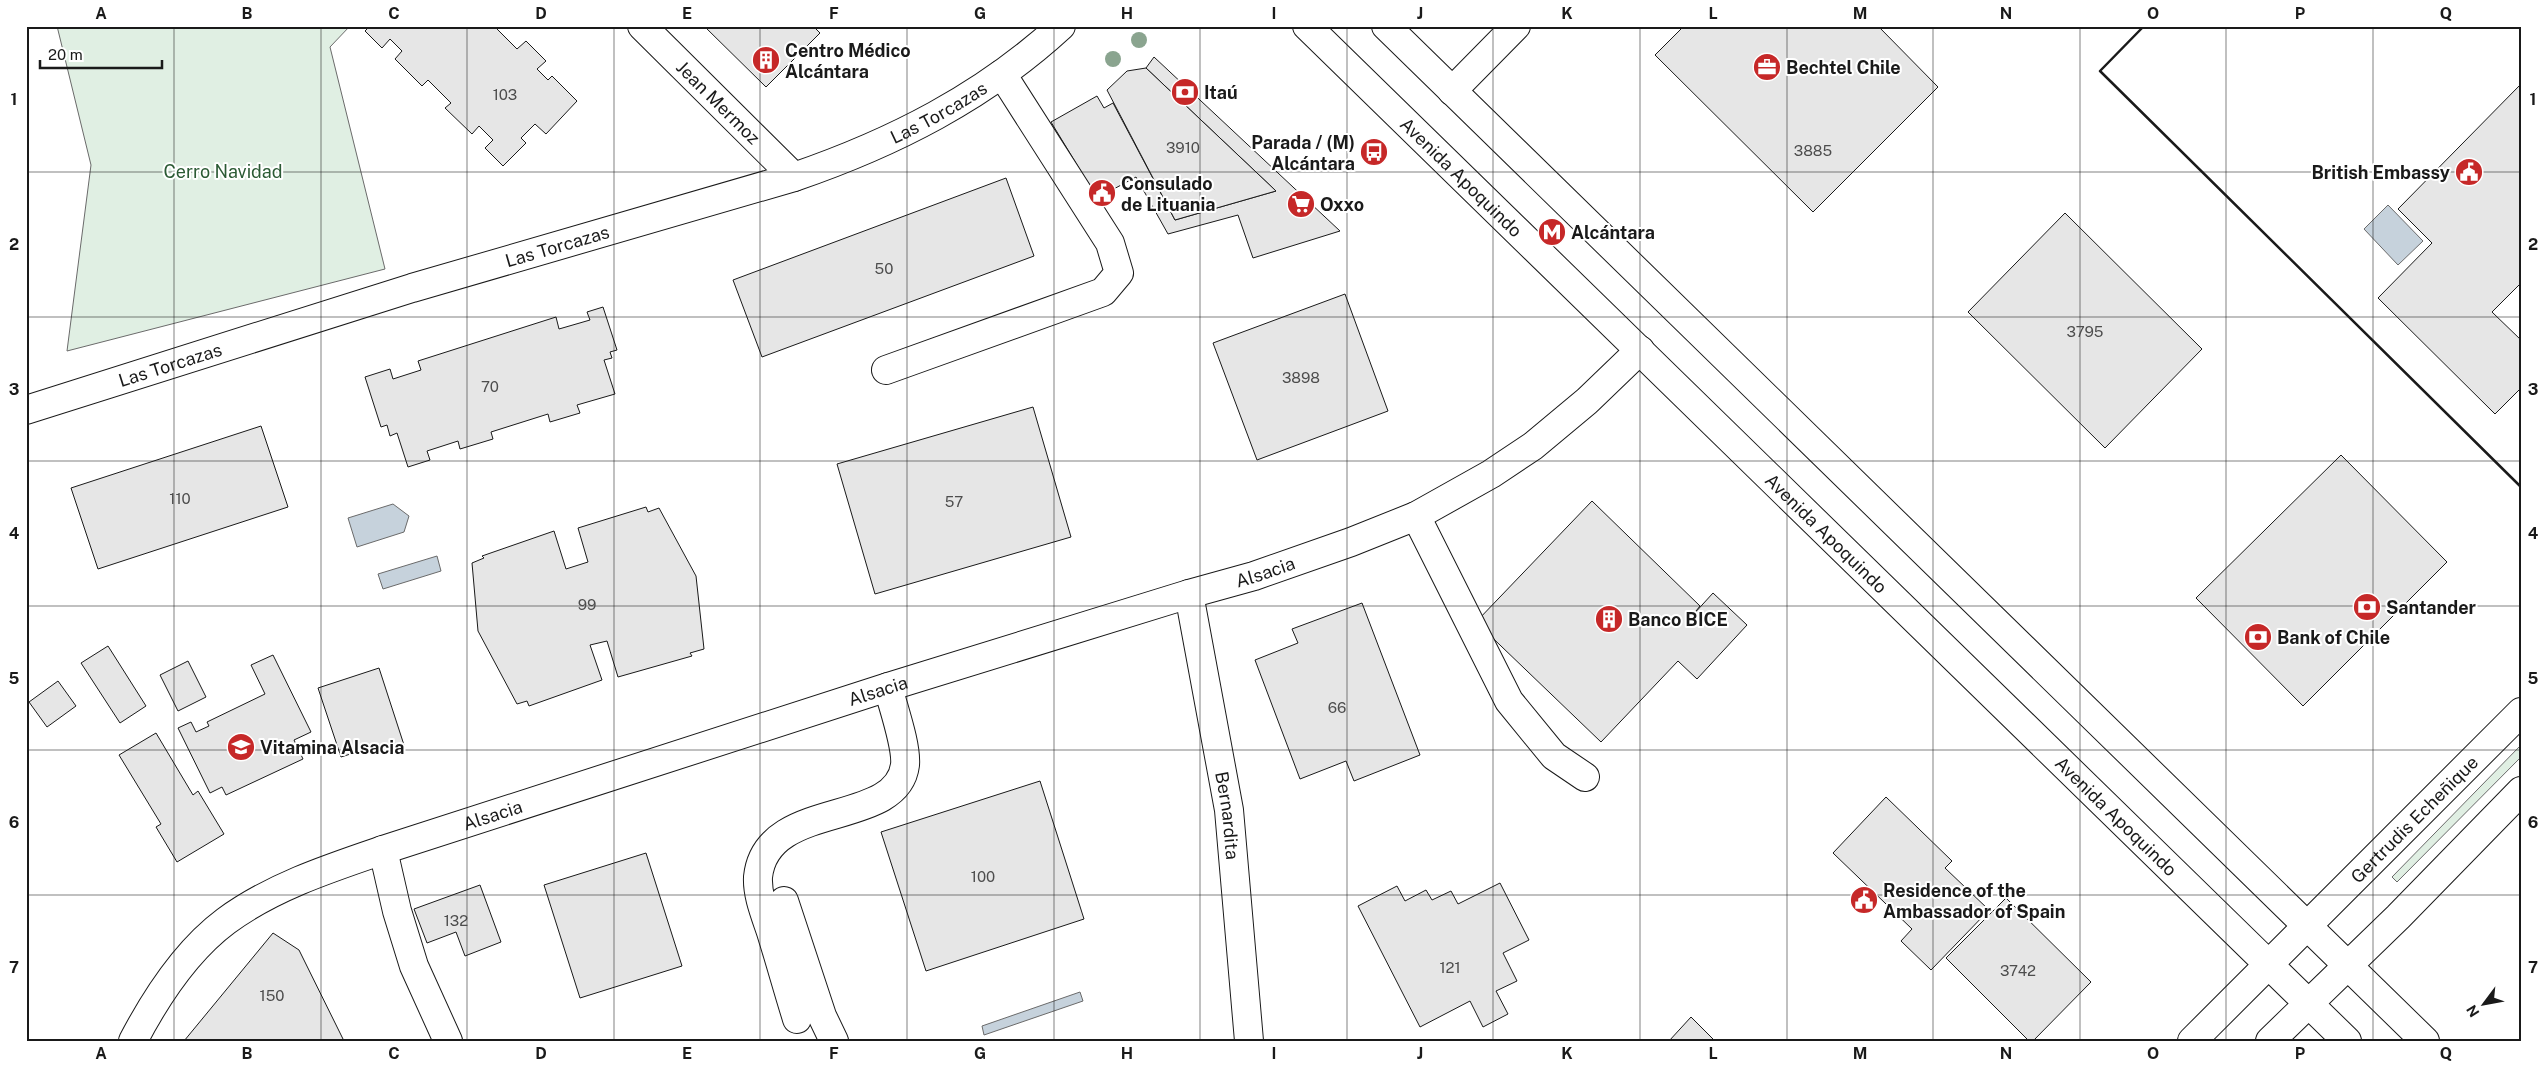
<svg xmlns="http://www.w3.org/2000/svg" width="2547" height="1067" viewBox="0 0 2547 1067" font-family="'Public Sans',sans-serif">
	<rect width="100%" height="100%" fill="#fff"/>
	<g fill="#e0efe3" stroke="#6a6a6a">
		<polygon points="57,26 350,26 330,47 385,269 67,351 91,165"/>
		<polygon points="2521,745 2521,757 2397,882 2392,877"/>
	</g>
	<g fill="#c6d2dc" stroke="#6a6a6a">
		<polygon points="2388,205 2423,241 2398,265 2364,229"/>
		<polygon points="393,504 409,516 404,532 357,547 348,518"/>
		<polygon points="437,556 441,571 383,589 378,574"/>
		<polygon points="1080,992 1083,1001 984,1035 982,1026"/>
	</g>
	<g fill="#e6e6e6" stroke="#1a1a1a">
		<polygon points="370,26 494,26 517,49 526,41 546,61 537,69 548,80 552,76 577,101 546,134 535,124 521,138 526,143 503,166 485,148 493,140 479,126 472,134 445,108 451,103 428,80 422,86 395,59 402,51 390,39 382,48 365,31"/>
		<polygon points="704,26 813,26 820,33 766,87"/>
		<polygon points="1684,26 1878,26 1938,87 1813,212 1655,55"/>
		<polygon points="1154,57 1340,231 1253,258 1238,215 1168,234 1136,177 1097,198 1051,122 1097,96 1104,108 1113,103 1175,220 1276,191 1146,68"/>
		<polygon points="1146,68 1276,191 1175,220 1107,90 1127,71"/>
		<polygon points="2521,84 2521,283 2492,312 2521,340 2521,388 2495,414 2378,298 2432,243 2398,209"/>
		<polygon points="1006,178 1034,256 762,357 733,280"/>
		<polygon points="2065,213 2202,349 2105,448 1968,312"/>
		<polygon points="1345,294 1388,411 1257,460 1213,343"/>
		<polygon points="603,307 617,350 610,352 612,358 604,360 615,394 577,405 580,413 550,422 548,414 491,432 493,439 460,449 458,441 427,451 430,460 408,467 397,433 390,436 387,425 381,427 365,377 390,369 393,379 421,370 418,361 556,317 559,329 590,320 587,312"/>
		<polygon points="1033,407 1071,537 875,594 837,464"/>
		<polygon points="261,426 288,507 98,569 71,488"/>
		<polygon points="2341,455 2447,562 2303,706 2196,598"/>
		<polygon points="1592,501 1700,606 1692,616 1713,593 1747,625 1697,679 1678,661 1601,742 1476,622"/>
		<polygon points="646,507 648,512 659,508 696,576 704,649 690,653 692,656 618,677 607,641 590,645 602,680 529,706 527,701 517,704 478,631 472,563 484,558 482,556 554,531 566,569 588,562 578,528"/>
		<polygon points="1362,603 1420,755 1354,781 1346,761 1300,779 1255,660 1298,643 1292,629"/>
		<polygon points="108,646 146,706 120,723 81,663"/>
		<polygon points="273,655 311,732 294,740 303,759 226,795 222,787 210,793 178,728 191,722 196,732 209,726 207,722 265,694 251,665"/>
		<polygon points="188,661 206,697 178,711 160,675"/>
		<polygon points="379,668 404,745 384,752 382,744 341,757 318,688"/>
		<polygon points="58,681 76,706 47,727 29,702"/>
		<polygon points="156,733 193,795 198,791 224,834 177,862 156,827 161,824 119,755"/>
		<polygon points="1040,781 1084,919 926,971 881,832"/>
		<polygon points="1886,797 1952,861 1945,868 1989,910 1931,970 1901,941 1912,929 1833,853"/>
		<polygon points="646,853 682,966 580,998 544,885"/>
		<polygon points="1500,883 1529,940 1503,953 1517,981 1496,991 1508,1014 1483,1027 1470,1001 1420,1027 1358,906 1397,886 1405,901 1426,890 1432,900 1451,891 1458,904"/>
		<polygon points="480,885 501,942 465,956 456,932 427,943 414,909"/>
		<polygon points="2006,898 2091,982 2033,1041 2029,1041 1946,958"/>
		<polygon points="273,933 299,950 344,1041 184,1041"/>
		<polygon points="1691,1017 1715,1041 1669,1041"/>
	</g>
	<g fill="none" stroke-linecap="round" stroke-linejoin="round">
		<defs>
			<g id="minor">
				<path id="s1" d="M642,26L794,177"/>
				<polyline points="1452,91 1516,26"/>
				<polyline points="886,370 1103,292 1119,273 1110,243 1002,74"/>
				<path id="s2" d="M26,410L412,288L794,177C893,143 984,97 1061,26"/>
				<polyline points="1416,516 1509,701 1554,756 1585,777"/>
				<path id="s3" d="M1189,594L1229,810L1249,1041"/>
				<polyline points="383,850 397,911 414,966 448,1041"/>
				<polyline points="784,901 822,1016 834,1041"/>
				<path d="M797,1019C788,990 780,961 771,932C765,914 757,895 758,877C766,798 897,829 905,765C907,746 893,707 888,687"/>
				<path id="s4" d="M133,1041C156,997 187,950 226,921C272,887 330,868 383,850L888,687L1189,594L1254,576L1351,542L1416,516L1491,474L1533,446L1587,401L1640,350"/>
				<path id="s5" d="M2192,1041L2521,712"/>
				<polyline points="2270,1041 2398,917 2521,791"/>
			</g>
			<g id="major">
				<path id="s6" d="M1307,26L2347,1041"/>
				<polyline points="1386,26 2425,1041"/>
			</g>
		</defs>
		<use href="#minor" stroke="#1a1a1a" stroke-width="30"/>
		<use href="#major" stroke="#1a1a1a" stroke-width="30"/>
		<use href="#minor" stroke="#fff" stroke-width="28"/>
		<use href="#major" stroke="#fff" stroke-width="28"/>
		<polyline stroke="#1a1a1a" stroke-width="2.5" points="2144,26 2100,71 2521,487"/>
	</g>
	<g fill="#8aa48f">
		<circle cx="1139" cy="40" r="8"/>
		<circle cx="1113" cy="59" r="8"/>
	</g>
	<path fill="none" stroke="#1a1a1a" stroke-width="1" stroke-opacity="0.55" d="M174,26V1041M321,26V1041M467,26V1041M614,26V1041M760,26V1041M907,26V1041M1054,26V1041M1200,26V1041M1347,26V1041M1493,26V1041M1640,26V1041M1787,26V1041M1933,26V1041M2080,26V1041M2226,26V1041M2373,26V1041M26,172H2521M26,317H2521M26,461H2521M26,606H2521M26,750H2521M26,895H2521"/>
	<defs>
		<symbol id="building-disc" viewBox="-11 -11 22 22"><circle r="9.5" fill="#c62828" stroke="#fff"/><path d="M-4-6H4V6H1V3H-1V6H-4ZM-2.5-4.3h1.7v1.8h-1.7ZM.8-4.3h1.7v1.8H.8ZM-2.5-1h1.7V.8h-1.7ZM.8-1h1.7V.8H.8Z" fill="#fff"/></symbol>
		<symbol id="office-disc" viewBox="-11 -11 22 22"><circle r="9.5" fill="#c62828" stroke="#fff"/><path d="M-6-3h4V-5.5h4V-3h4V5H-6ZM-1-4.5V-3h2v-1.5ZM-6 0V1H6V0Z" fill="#fff"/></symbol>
		<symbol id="bank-disc" viewBox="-11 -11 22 22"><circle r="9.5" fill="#c62828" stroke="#fff"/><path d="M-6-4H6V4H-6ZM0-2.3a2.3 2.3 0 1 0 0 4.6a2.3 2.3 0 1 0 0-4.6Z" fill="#fff"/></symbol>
		<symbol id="bus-disc" viewBox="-11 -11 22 22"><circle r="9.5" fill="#c62828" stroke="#fff"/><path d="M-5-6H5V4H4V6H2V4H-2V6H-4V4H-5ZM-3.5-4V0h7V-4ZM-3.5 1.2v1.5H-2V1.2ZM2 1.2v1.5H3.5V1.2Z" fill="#fff"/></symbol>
		<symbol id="civic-disc" viewBox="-11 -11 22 22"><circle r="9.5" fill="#c62828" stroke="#fff"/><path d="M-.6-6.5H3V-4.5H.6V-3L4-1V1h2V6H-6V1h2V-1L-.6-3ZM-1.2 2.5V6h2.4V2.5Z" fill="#fff"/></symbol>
		<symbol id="supermarket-disc" viewBox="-11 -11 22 22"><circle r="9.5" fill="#c62828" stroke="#fff"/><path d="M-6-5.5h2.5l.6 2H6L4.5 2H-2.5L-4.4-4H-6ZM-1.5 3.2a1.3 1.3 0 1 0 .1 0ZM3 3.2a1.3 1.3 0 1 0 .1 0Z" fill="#fff"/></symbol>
		<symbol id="metro-disc" viewBox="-11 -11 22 22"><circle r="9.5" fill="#c62828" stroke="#fff"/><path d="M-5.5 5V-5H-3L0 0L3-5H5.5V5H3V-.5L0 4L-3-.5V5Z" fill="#fff"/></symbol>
		<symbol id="school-disc" viewBox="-11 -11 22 22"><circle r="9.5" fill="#c62828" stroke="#fff"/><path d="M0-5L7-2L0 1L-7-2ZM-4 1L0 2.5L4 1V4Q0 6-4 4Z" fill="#fff"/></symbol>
	</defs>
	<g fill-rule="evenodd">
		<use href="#building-disc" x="750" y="44" width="32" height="32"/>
		<use href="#office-disc" x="1751" y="51" width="32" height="32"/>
		<use href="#bank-disc" x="1169" y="76" width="32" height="32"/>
		<use href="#bus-disc" x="1358" y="136" width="32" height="32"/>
		<use href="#civic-disc" x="2453" y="156" width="32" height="32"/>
		<use href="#civic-disc" x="1086" y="177" width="32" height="32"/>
		<use href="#supermarket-disc" x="1285" y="188" width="32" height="32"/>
		<use href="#metro-disc" x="1536" y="216" width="32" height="32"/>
		<use href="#bank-disc" x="2351" y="591" width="32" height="32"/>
		<use href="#building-disc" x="1593" y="603" width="32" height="32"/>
		<use href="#bank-disc" x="2242" y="621" width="32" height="32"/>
		<use href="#school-disc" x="225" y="731" width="32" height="32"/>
		<use href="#civic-disc" x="1848" y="884" width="32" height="32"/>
	</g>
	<g text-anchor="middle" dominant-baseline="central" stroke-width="4" stroke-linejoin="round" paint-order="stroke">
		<g font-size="15" fill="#4d4d4d">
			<text x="505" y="94">103</text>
			<text x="1183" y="147">3910</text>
			<text x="1813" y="150">3885</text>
			<text x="884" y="268">50</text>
			<text x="2085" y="331">3795</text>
			<text x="1301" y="377">3898</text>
			<text x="490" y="386">70</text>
			<text x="180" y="498">110</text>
			<text x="954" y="501">57</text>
			<text x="587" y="604">99</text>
			<text x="1337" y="707">66</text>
			<text x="983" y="876">100</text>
			<text x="456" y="920">132</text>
			<text x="1450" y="967">121</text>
			<text x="2018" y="970">3742</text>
			<text x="272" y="995">150</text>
		</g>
		<g font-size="18" font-weight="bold" fill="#1a1a1a" stroke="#fff" text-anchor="start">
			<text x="785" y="50">Centro Médico<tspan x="785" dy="21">Alcántara</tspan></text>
			<text x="1786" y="67">Bechtel Chile</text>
			<text x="1204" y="92">Itaú</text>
			<text x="1355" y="142" text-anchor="end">Parada / (M)<tspan x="1355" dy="21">Alcántara</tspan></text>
			<text x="2450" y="172" text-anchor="end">British Embassy</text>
			<text x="1121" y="183">Consulado<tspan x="1121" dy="21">de Lituania</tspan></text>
			<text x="1320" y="204">Oxxo</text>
			<text x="1571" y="232">Alcántara</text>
			<text x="2386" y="607">Santander</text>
			<text x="1628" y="619">Banco BICE</text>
			<text x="2277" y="637">Bank of Chile</text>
			<text x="260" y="747">Vitamina Alsacia</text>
			<text x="1883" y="890">Residence of the<tspan x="1883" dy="21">Ambassador of Spain</tspan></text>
		</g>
		<g font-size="18" fill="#1a1a1a" stroke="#fff">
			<text stroke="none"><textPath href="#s1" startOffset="108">Jean Mermoz</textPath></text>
			<text stroke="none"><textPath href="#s2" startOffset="961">Las Torcazas</textPath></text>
			<text stroke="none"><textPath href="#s6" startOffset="216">Avenida Apoquindo</textPath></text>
			<text stroke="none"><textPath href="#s2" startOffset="556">Las Torcazas</textPath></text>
			<text stroke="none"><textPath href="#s2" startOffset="151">Las Torcazas</textPath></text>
			<text stroke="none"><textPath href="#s6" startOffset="726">Avenida Apoquindo</textPath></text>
			<text stroke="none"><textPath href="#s4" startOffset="1251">Alsacia</textPath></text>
			<text stroke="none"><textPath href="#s4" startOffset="846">Alsacia</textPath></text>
			<text stroke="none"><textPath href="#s4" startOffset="441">Alsacia</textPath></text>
			<text stroke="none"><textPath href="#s6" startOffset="1131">Avenida Apoquindo</textPath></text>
			<text stroke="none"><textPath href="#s3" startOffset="225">Bernardita</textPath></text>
			<text stroke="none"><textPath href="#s5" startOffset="314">Gertrudis Echeñique</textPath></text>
		</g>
		<g font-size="18" fill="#2b5a34" stroke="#fff">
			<text x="223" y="171">Cerro Navidad</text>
		</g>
	</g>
	<rect width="2547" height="1067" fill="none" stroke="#ffffff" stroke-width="55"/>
	<g transform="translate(2484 1004) rotate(238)" stroke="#ffffff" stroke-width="4" paint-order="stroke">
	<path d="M0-4L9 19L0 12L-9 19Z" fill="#1a1a1a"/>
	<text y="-8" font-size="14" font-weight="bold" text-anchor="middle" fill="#1a1a1a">N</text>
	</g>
	<path d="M40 60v8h122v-8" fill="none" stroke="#1a1a1a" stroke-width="2.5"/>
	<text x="48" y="60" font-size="15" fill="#1a1a1a" stroke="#ffffff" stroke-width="4" paint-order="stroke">20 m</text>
	<rect x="28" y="28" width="2492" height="1012" fill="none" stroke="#1a1a1a" stroke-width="2"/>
	<g font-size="16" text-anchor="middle" font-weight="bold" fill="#1a1a1a">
		<text x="101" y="19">A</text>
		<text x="247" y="19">B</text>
		<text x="394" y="19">C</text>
		<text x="541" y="19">D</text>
		<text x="687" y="19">E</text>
		<text x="834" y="19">F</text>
		<text x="980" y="19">G</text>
		<text x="1127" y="19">H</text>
		<text x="1274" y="19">I</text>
		<text x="1420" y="19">J</text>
		<text x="1567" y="19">K</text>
		<text x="1713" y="19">L</text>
		<text x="1860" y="19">M</text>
		<text x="2006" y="19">N</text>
		<text x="2153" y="19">O</text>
		<text x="2300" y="19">P</text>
		<text x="2446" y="19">Q</text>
		<text x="14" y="105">1</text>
		<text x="2533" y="105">1</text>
		<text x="14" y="250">2</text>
		<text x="2533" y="250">2</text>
		<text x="14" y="395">3</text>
		<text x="2533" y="395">3</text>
		<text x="14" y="539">4</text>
		<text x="2533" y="539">4</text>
		<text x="14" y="684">5</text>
		<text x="2533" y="684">5</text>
		<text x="14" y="828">6</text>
		<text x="2533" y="828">6</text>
		<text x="14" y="973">7</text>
		<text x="2533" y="973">7</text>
		<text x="101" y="1059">A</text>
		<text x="247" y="1059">B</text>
		<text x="394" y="1059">C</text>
		<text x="541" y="1059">D</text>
		<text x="687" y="1059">E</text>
		<text x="834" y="1059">F</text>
		<text x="980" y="1059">G</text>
		<text x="1127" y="1059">H</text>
		<text x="1274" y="1059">I</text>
		<text x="1420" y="1059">J</text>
		<text x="1567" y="1059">K</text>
		<text x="1713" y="1059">L</text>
		<text x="1860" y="1059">M</text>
		<text x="2006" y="1059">N</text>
		<text x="2153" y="1059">O</text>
		<text x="2300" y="1059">P</text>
		<text x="2446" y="1059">Q</text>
	</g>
</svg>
